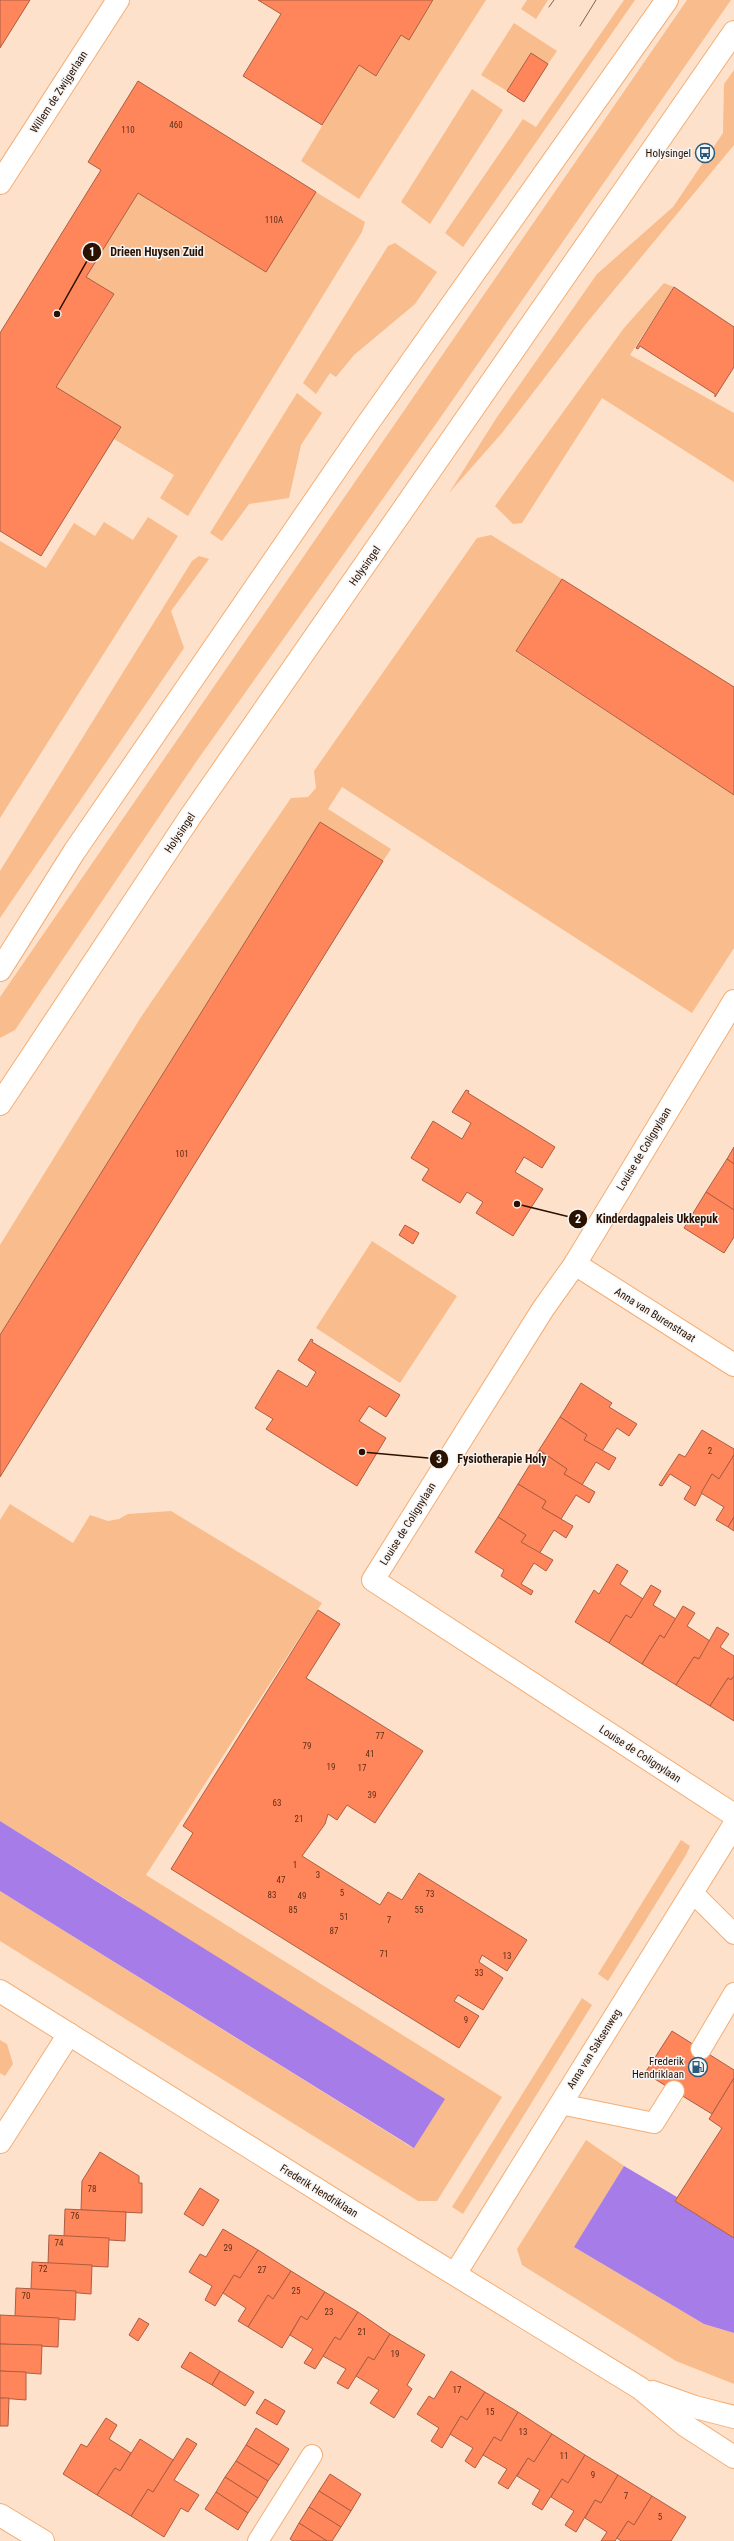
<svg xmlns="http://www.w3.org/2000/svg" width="734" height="2541" viewBox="0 0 734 2541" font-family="'Roboto Condensed',sans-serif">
	<rect width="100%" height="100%" fill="#fee1cb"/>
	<g fill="#f9bc8c">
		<polygon points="434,0 486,0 359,199 301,161 359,65 377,76 401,35 409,39"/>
		<polygon points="527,0 548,0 536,19 521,9"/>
		<polygon points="624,0 635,0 463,247 445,233 523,119 536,127"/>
		<polygon points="687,0 731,0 438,421 196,762 15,1030 0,1038 0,997"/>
		<polygon points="514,23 557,51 548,64 531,53 507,91 481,75"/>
		<polygon points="734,70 734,145 585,325 502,433 449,493 497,417 597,274 673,207 723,133 724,84"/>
		<polygon points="472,89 503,110 430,224 401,202"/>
		<polygon points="316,192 365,222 362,232 188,516 160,498 174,475 114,439 121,427 56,387 114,295 86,277 138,193 266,272"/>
		<polygon points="395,243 437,272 415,304 354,355 336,377 330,373 316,394 303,383 388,246"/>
		<polygon points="664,283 674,287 630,355 734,413 734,482 602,398 522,523 513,524 495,506 624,328"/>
		<polygon points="297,393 322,413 301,445 289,498 249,504 222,541 210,533"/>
		<polygon points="148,517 178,536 0,818 0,541 46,568 74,523 95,536 104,522 133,540"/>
		<polygon points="491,535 562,579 516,652 734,795 734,948 692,1013 342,787 328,809 391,849 383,861 320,822 0,1335 0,1245 141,1017 291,798 308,797 316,788 314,771 477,538"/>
		<polygon points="199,556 209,559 171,611 184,648 0,918 0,871 192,561"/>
		<polygon points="372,1241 457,1296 400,1383 316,1328"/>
		<polygon points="10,1504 73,1543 90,1515 108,1521 119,1519 128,1514 171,1511 322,1603 146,1875 502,2097 437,2201 418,2201 0,1941 0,1891 413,2148 129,1901 0,1821 0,1520"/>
		<polygon points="681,1840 690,1846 686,1855 608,1981 598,1974"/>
		<polygon points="582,1998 592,2005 463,2214 452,2207"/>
		<polygon points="0,2040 7,2044 13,2064 5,2076 0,2073"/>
		<polygon points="586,2140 624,2166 574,2247 704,2324 734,2333 734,2384 676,2361 522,2265 517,2249"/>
	</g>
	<g fill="#a57ce8">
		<polygon points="0,1821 445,2099 414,2148 0,1891"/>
		<polygon points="624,2166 677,2197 675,2201 734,2238 734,2333 704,2324 574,2247"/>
	</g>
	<g fill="#ff855b" stroke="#ab5e43">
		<polygon points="0,0 30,0 0,48"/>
		<polygon points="258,0 433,0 409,40 401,35 376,76 359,65 322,125 243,76 281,14"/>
		<polygon points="531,53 548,64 524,102 507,91"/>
		<polygon points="138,81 316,192 266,272 138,193 86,277 114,294 56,387 121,427 41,556 0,531 0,333 101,170 88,162"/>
		<polygon points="674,287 734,327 734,367 715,397 715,394 657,357 640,346 638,349 636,348"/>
		<polygon points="562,579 734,687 734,795 516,651"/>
		<polygon points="320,822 383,861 0,1477 0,1335"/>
		<polygon points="466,1090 469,1091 468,1093 555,1147 542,1168 524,1157 515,1172 543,1189 513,1236 476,1213 483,1202 467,1192 460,1203 422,1180 429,1169 411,1158 433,1121 462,1139 471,1123 452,1112"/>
		<polygon points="734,1147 734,1164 727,1159"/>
		<polygon points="727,1159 734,1164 734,1210 706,1192"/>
		<polygon points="706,1192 734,1210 734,1237 724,1253 684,1228"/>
		<polygon points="405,1225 419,1233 413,1244 399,1235"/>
		<polygon points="311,1339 313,1340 312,1342 400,1395 386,1417 369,1406 359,1421 386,1438 357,1486 266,1429 273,1419 255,1408 278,1370 307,1387 316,1372 298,1360"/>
		<polygon points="581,1383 612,1403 609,1407 637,1424 629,1436 617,1428 602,1451 584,1440 587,1435 560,1417"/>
		<polygon points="560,1417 587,1435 584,1440 616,1458 609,1470 596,1462 582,1485 564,1474 567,1469 539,1450"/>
		<polygon points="702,1430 734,1449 734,1455 719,1479 712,1474 695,1506 684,1499 691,1487 670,1474 662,1486 659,1485 679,1454 685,1457"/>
		<polygon points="539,1450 567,1469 564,1474 595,1492 589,1503 576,1495 561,1519 542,1508 546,1501 518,1484"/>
		<polygon points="734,1455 734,1517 728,1527 716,1520 724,1507 701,1493 712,1474 719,1479"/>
		<polygon points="518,1484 546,1501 542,1508 573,1526 566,1538 554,1530 539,1554 521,1542 526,1535 498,1517"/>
		<polygon points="498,1517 526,1535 521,1542 553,1560 546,1571 534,1563 521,1584 533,1591 531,1595 501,1576 504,1570 475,1552"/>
		<polygon points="734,1517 734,1531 728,1527"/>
		<polygon points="617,1564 628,1571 620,1584 643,1599 631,1618 626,1615 609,1643 575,1622 594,1590 599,1594"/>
		<polygon points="651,1585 661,1591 653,1605 676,1619 664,1638 660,1635 642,1664 609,1643 626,1615 631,1618"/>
		<polygon points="683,1606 695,1613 687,1626 710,1641 699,1659 694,1657 676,1685 642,1664 660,1635 664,1638"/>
		<polygon points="318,1610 340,1624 306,1678 423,1751 375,1823 347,1805 337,1820 328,1814 325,1824 302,1856 380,1905 388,1892 402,1900 419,1873 527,1940 507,1971 482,1955 479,1962 503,1978 483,2010 458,1995 454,2001 479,2016 459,2048 171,1869 193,1833 183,1826"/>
		<polygon points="717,1627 729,1634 720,1647 734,1656 734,1676 731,1680 728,1678 710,1706 676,1685 694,1657 699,1659"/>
		<polygon points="734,1676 734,1721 710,1706 728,1678 731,1680"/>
		<polygon points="672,2031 734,2070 734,2078 712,2114 645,2073"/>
		<polygon points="734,2078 734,2238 675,2201 722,2128 709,2119"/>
		<polygon points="100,2152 139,2176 139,2183 142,2183 142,2213 81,2210 82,2181"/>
		<polygon points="200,2188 219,2200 203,2226 184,2214"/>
		<polygon points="65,2209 126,2212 125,2241 64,2237"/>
		<polygon points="223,2229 258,2250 240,2278 234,2275 215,2306 205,2300 212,2286 189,2272 200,2254 206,2257"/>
		<polygon points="49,2235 109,2238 108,2267 48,2264"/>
		<polygon points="258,2250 291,2271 273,2299 268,2295 248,2327 238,2321 246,2308 223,2293 234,2275 240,2278"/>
		<polygon points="32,2262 92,2265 91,2294 31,2289"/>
		<polygon points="291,2271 325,2292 307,2320 301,2316 282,2348 248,2327 268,2295 273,2299"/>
		<polygon points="16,2288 76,2291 75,2320 15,2317"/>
		<polygon points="325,2292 358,2312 340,2340 335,2337 315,2369 304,2363 313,2349 290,2335 301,2316 307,2320"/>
		<polygon points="358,2312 390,2334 374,2360 368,2357 348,2389 337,2383 346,2369 323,2356 335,2337 340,2340"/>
		<polygon points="0,2315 59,2318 58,2347 0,2344"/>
		<polygon points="139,2318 149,2324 138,2341 129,2335"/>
		<polygon points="390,2334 425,2355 407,2385 412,2389 394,2418 370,2403 379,2390 356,2376 368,2357 374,2360"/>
		<polygon points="0,2344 42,2345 41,2374 0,2371"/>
		<polygon points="190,2352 220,2371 212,2385 181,2367"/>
		<polygon points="0,2371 26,2372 26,2400 0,2398"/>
		<polygon points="220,2371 254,2392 245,2406 212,2385"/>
		<polygon points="451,2371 485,2392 467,2420 461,2416 442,2448 431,2441 439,2428 417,2414 429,2396 434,2399"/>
		<polygon points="485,2392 518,2412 501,2441 494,2437 475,2468 465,2461 473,2448 450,2434 461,2416 467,2420"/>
		<polygon points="0,2398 9,2398 8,2426 0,2426"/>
		<polygon points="265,2399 285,2411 277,2425 256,2413"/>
		<polygon points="518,2412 552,2434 534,2462 528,2458 508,2489 498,2483 507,2469 483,2455 494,2437 501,2441"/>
		<polygon points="106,2418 117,2425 109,2439 131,2453 120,2471 115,2468 97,2495 63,2474 81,2444 87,2447"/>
		<polygon points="256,2428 289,2449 279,2465 246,2445"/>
		<polygon points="552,2434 585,2455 568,2483 562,2479 542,2510 532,2504 540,2490 517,2476 528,2458 534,2462"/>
		<polygon points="187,2438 197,2444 174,2480 199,2495 188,2512 181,2508 164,2537 131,2516 148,2489 153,2492"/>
		<polygon points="140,2439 173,2460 153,2492 148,2489 131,2516 97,2495 115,2468 120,2471"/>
		<polygon points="246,2445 279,2465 268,2481 236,2461"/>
		<polygon points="585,2455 618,2475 601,2503 595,2500 576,2532 565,2525 574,2511 551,2497 562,2479 568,2483"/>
		<polygon points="236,2461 268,2481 258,2498 225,2477"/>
		<polygon points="330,2474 361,2494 351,2511 319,2491"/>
		<polygon points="618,2475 652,2496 634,2525 628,2521 615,2541 601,2541 607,2532 585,2518 595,2500 601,2503"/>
		<polygon points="225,2477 258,2498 248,2513 216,2492"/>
		<polygon points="319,2491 351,2511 341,2527 309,2507"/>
		<polygon points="216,2492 248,2513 238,2530 205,2509"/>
		<polygon points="652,2496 686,2517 671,2541 621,2541 617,2538 628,2521 634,2525"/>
		<polygon points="309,2507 341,2527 332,2541 327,2541 299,2523"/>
		<polygon points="299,2523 327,2541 293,2541 290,2539"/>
	</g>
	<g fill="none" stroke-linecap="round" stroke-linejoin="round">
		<defs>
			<g id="lane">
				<polyline points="692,1892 734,1934"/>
				<polyline points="701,2049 734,1993"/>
				<polyline points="560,2104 654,2123 674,2091"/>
				<polyline points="258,2541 312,2455"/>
			</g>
			<g id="street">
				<polyline points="0,183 118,0"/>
				<polyline points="734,1001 575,1264 543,1309 373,1580 734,1815"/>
				<polyline points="575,1264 734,1365"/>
				<polyline points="0,1991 350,2210 640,2388 686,2426 734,2457"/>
				<polyline points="0,2142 69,2034"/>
				<polyline points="455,2274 734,1825"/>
				<polyline points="653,2392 695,2407 734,2417"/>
				<polyline points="0,2515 43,2541"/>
			</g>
			<g id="secondary">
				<polyline points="0,970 74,852 366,426 667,0"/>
				<polyline points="0,1104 190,817 734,32"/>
			</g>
		</defs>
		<use href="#lane" stroke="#f3ae75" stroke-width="22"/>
		<use href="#street" stroke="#f3ae75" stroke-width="24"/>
		<use href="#secondary" stroke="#f3ae75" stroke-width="24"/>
		<use href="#lane" stroke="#fff" stroke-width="20"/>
		<use href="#street" stroke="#fff" stroke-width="22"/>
		<use href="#secondary" stroke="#fff" stroke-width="22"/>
		<g stroke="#7d6350" stroke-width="1">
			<polyline points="549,7 554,0"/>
			<polyline points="580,26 596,0"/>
		</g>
	</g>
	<defs>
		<symbol id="bus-ring" viewBox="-11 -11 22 22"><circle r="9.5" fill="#f5f5f5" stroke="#2b5b79" stroke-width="1.5"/><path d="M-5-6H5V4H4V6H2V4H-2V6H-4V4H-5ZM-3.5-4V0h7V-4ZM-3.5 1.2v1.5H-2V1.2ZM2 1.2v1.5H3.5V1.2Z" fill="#2b5b79"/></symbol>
		<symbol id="fuel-ring" viewBox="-11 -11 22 22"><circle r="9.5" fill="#f5f5f5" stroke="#2b5b79" stroke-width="1.5"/><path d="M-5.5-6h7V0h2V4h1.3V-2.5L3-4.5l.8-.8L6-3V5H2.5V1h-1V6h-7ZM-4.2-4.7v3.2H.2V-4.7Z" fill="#2b5b79"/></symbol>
	</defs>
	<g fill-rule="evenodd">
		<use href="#bus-ring" x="694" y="142" width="22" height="22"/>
		<use href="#fuel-ring" x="687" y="2056" width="22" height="22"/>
	</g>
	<g text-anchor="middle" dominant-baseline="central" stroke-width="3" stroke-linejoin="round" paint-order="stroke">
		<g font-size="9" fill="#5f2e17">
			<text x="176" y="125">460</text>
			<text x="128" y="130">110</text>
			<text x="274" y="220">110A</text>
			<text x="182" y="1154">101</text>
			<text x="710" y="1451">2</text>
			<text x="380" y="1736">77</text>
			<text x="307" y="1746">79</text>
			<text x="370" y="1754">41</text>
			<text x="331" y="1767">19</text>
			<text x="362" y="1768">17</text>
			<text x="372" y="1795">39</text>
			<text x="277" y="1803">63</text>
			<text x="299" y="1819">21</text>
			<text x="295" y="1865">1</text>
			<text x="318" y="1875">3</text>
			<text x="281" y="1880">47</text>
			<text x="342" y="1893">5</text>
			<text x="430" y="1894">73</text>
			<text x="272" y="1895">83</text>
			<text x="302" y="1896">49</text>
			<text x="293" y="1910">85</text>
			<text x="419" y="1910">55</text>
			<text x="344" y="1917">51</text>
			<text x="389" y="1920">7</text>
			<text x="334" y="1931">87</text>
			<text x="384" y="1954">71</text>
			<text x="507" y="1956">13</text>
			<text x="479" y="1973">33</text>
			<text x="466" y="2020">9</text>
			<text x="92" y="2189">78</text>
			<text x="75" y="2216">76</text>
			<text x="59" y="2243">74</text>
			<text x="228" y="2248">29</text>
			<text x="43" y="2269">72</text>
			<text x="262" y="2270">27</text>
			<text x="296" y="2291">25</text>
			<text x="26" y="2296">70</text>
			<text x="329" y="2312">23</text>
			<text x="362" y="2332">21</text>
			<text x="395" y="2354">19</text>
			<text x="457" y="2390">17</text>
			<text x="490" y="2412">15</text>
			<text x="523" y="2432">13</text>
			<text x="564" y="2456">11</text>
			<text x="593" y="2475">9</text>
			<text x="626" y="2496">7</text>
			<text x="660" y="2517">5</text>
		</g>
		<g font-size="11" fill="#2a1100" stroke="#f5f5f5">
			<text transform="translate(59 92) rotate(-57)">Willem de Zwijgerlaan</text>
			<text transform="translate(365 566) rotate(-55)">Holysingel</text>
			<text transform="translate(180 833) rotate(-56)">Holysingel</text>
			<text transform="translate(644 1149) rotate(-59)">Louise de Colignylaan</text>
			<text transform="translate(655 1315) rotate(32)">Anna van Burenstraat</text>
			<text transform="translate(408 1524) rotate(-58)">Louise de Colignylaan</text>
			<text transform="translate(640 1754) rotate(33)">Louise de Colignylaan</text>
			<text transform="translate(594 2049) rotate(-58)">Anna van Saksenweg</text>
			<text transform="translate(319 2191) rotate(32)">Frederik Hendriklaan</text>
		</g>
		<g font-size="11" fill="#2a1100" stroke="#f5f5f5" text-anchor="end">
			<text x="691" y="153">Holysingel</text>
			<text x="684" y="2061">Frederik<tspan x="684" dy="13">Hendriklaan</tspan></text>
		</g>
	</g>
	<path fill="none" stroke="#2a1100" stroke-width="1.5" d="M57 314L92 252M517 1204L578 1219M362 1452L439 1459"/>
	<g fill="#2a1100" stroke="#f5f5f5" stroke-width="1.5">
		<circle cx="57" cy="314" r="4"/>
		<circle cx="517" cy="1204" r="4"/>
		<circle cx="362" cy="1452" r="4"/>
		<circle cx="92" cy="252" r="10"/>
		<circle cx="578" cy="1219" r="10"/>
		<circle cx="439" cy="1459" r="10"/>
	</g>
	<g font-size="12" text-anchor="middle" font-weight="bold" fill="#fff">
		<text x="92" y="256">1</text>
		<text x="578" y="1223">2</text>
		<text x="439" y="1463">3</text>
	</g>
	<g font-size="12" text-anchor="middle" font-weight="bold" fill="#2a1100" stroke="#f5f5f5" stroke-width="3" stroke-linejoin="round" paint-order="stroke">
		<text x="157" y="256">Drieen Huysen Zuid</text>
		<text x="657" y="1223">Kinderdagpaleis Ukkepuk</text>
		<text x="502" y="1463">Fysiotherapie Holy</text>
	</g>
</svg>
